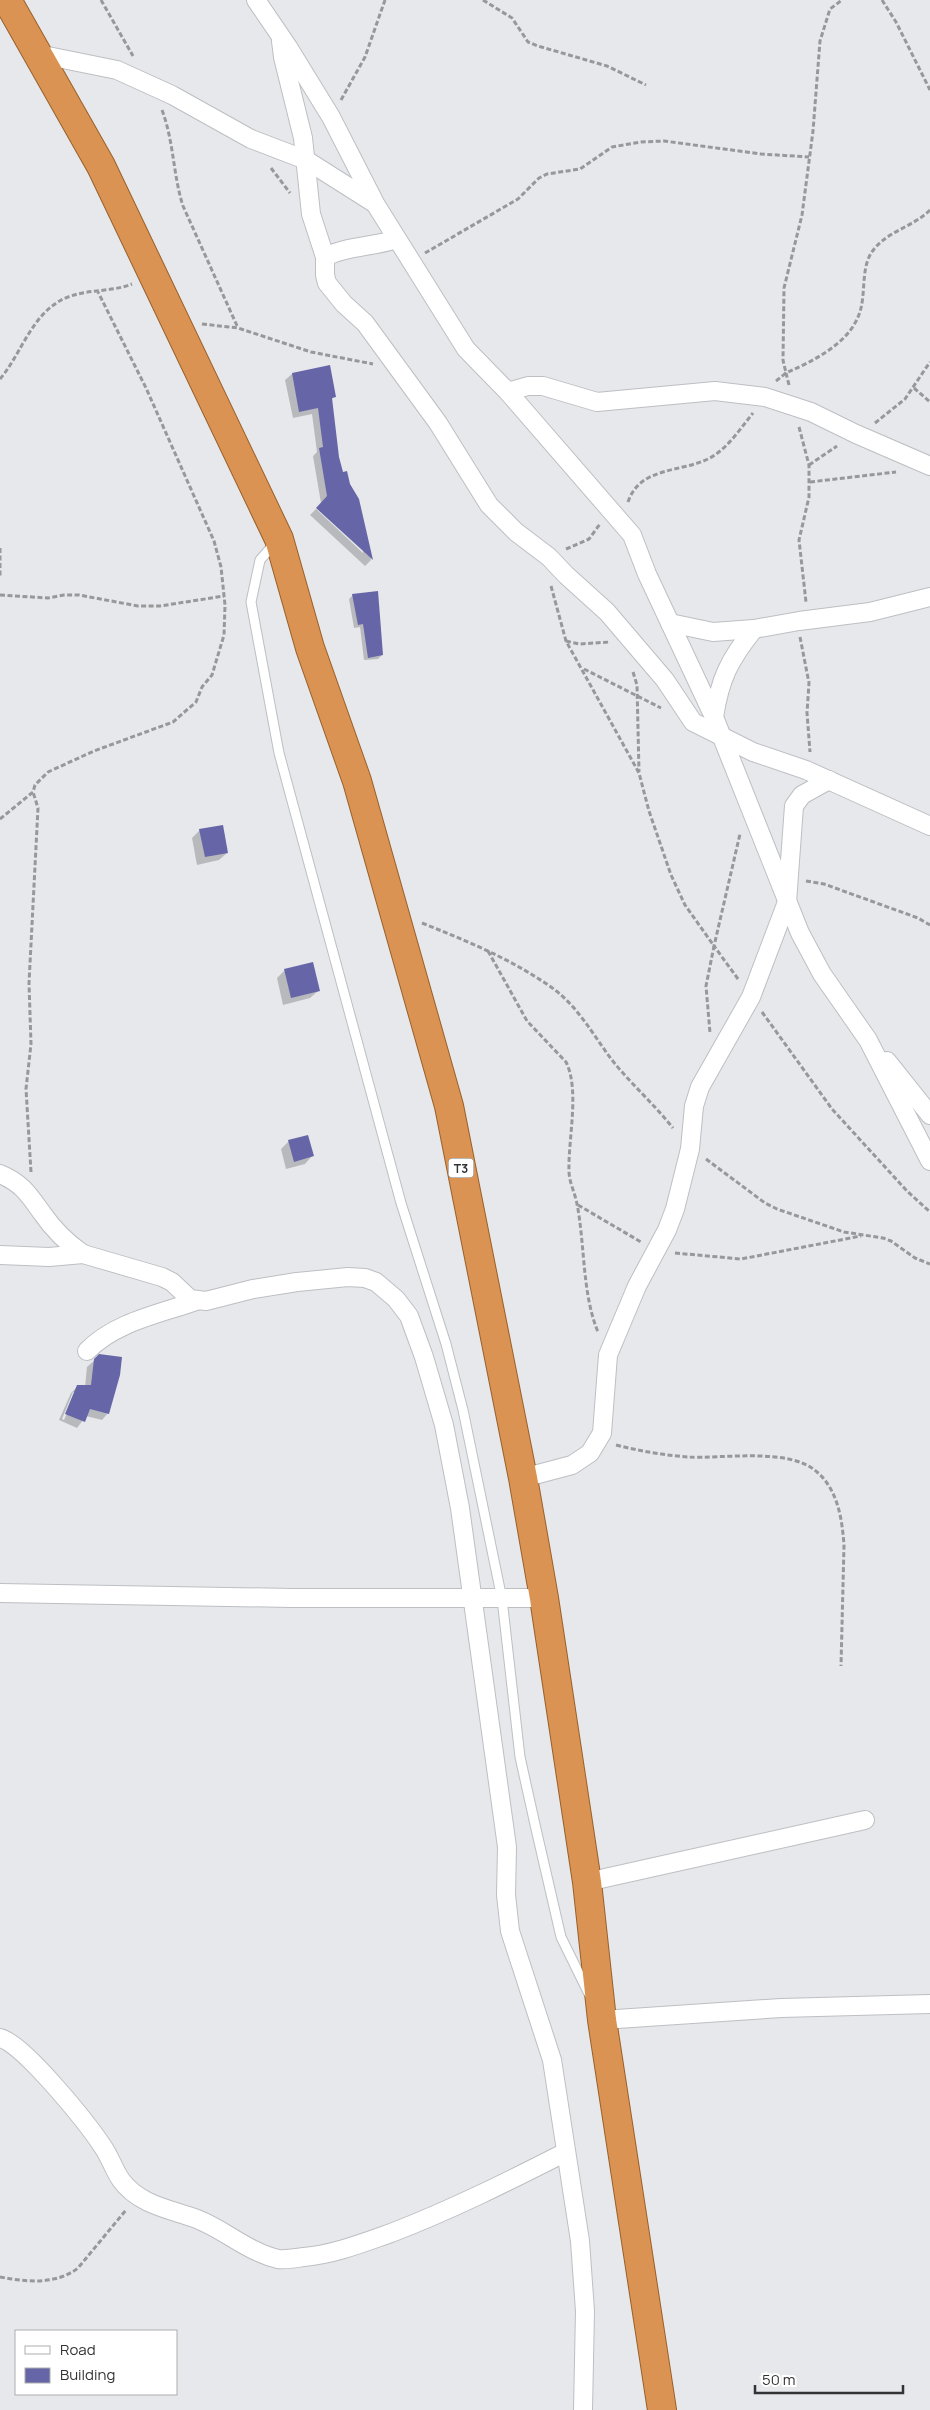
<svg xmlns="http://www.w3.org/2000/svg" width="930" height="2410" viewBox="0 0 930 2410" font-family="Manrope,sans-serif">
	<rect width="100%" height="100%" fill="#e6e8eb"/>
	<g fill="#0003" fill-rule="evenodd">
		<polygon points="329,367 334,397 331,400 338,457 342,474 358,499 371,560 365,566 310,515 316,509 363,553 363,549 321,503 313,456 317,452 312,414 293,418 285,380 292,374"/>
		<polygon points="353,595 382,655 378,659 364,660 360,627 354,628 349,599"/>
		<polygon points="200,830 227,853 219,860 197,865 192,838"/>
		<polygon points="285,970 318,991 310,998 283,1005 277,978"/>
		<polygon points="289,1141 312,1156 305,1164 286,1169 281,1149"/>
		<path d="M95,1360L108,1413L102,1420L86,1416L77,1428L59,1420L71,1393L78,1386L85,1387L87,1367ZM73,1392H76L64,1420L62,1419Z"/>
	</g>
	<g fill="#6565a7">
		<polygon points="330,365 336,397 332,398 339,457 343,472 347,471 350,484 359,499 373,560 316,508 327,496 319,448 323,447 318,408 299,412 292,373"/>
		<polygon points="378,591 383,655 368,658 363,624 358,625 352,594"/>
		<polygon points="223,825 228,853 205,857 199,829"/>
		<polygon points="313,962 320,991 291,998 284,969"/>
		<polygon points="308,1135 314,1156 294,1162 288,1140"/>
		<polygon points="99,1354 122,1357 120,1375 109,1414 90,1409 85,1422 65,1414 77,1385 91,1385 94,1359"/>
	</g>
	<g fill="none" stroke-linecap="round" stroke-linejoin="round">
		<defs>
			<polyline id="service" points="275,543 260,560 251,602 279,753 401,1203 446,1344 463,1410 502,1599 520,1757 536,1829 561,1937 589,1994"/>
			<g id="minor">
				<polyline points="256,0 288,47 331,117 376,205 466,349 508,392 632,535 647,574 714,717 800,933 822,974 868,1040 930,1161"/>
				<polyline points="281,41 283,57 303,138 311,214 325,257 325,275 327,283 344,304 365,323 438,423 489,505 516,532 549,557 566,575 607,612 665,680 693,722 753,752 806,770 930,826"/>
				<polyline points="38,54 117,70 172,95 251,139 306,160 374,203"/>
				<path d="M325,257C346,246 373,247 397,239"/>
				<polyline points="508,392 528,386 543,386 597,402 715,391 765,397 811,412 856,434 930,466"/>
				<polyline points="670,623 713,632 754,629 799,621 870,612 930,597"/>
				<path d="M714,717C720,679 729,660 754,629"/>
				<polyline points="887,1061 930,1115"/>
				<path d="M0,1174C22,1183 29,1195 42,1213C53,1229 67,1243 83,1254"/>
				<polyline points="0,1255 49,1257 83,1254 162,1277 172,1282 190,1299 206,1301 253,1289 297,1282 348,1277 365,1278 376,1282 396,1299 409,1316 424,1357 444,1425 460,1508 507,1847 506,1895 510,1931 552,2060 580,2241 585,2311 583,2410"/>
				<path d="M87,1351C115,1322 159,1314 196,1301"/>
				<polyline points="523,1478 572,1465 590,1453 602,1433 608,1355 637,1286 667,1230 675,1209 690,1149 694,1106 700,1087 751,997 787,902 794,806 802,795 829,780"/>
				<polyline points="0,1593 291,1598 544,1598"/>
				<polyline points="587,1882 865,1820"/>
				<polyline points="602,2020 781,2008 930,2004"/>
				<path d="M0,2038C23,2043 88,2124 103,2147C110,2157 114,2170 121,2180C139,2205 170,2209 197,2219C225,2230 248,2252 278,2259C286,2260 296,2258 304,2257C335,2254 362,2243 391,2233C451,2210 509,2181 566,2152"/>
			</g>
			<polyline id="trunk" points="7,0 101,166 279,539 310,648 357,781 449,1106 523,1478 544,1598 587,1882 602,2020 662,2410"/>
		</defs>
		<use href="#service" stroke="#bdbfc3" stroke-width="11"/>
		<use href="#minor" stroke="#bdbfc3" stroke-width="20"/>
		<use href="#trunk" stroke="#99602b" stroke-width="30"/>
		<g stroke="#97989a" stroke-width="3" stroke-dasharray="5 2.5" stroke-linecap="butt">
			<polyline points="101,0 133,56"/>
			<polyline points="483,0 512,18 528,42 538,46 607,66 646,85"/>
			<polyline points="882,0 896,22 930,90"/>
			<polyline points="341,100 365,57 385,0"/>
			<path d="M162,110C174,142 173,175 183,206L238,328"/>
			<polyline points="271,168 290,193"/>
			<polyline points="425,253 518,199 539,178 547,174 580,169 612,147 641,142 664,141 761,154 809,157"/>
			<polyline points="202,324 238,328 311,352 373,364"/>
			<path d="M0,379C23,352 33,308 71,296C91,289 112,292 132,284"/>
			<polyline points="776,381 786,373 783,360 784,288 802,215 813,131 820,41 830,9 842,0"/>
			<path d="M789,385L786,373C815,360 853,342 861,308C865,292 862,270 870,255C883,232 912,228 930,210"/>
			<polyline points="914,388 930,402"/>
			<polyline points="875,423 905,399 930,362"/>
			<polyline points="799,427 809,465 809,497 799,540 806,602"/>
			<polyline points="809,465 837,446"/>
			<polyline points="810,482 896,472"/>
			<path d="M628,502C640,466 681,473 710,458C728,448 740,429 753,413"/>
			<polyline points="0,548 0,578"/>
			<polyline points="566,549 589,539 600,524"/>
			<polyline points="551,586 566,641 639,773 649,811 671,875 685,905 714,946 706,986 710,1033"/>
			<polyline points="0,595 48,598 64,595 79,595 138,606 160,606 224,596"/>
			<polyline points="800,637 809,683 807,713 810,752"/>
			<polyline points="566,641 579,644 610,642"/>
			<polyline points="584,669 661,708"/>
			<polyline points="633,672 637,685 639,772"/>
			<polyline points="0,819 33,792 35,785 48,772 94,751 173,722 196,702 202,687 212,675 224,635 225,605 221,567 214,541 146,388 98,292"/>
			<polyline points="806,881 824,884 918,918 930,925"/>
			<path d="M422,923C467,941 511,959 551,987C578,1006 593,1035 612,1060C631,1084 654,1104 673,1128"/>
			<path d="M488,951L527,1021L566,1062C580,1090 568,1139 569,1171C569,1182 575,1193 577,1204C585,1244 582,1294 598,1332"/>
			<polyline points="738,979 714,946 740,834"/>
			<polyline points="762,1012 832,1109 907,1191 930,1212"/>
			<polyline points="706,1159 765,1203 777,1209 844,1232 883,1238 891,1241 915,1258 930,1264"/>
			<polyline points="31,1172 26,1089 31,1044 29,983 38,808 33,792"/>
			<polyline points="578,1205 641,1242"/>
			<polyline points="675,1253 741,1259 861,1236"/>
			<path d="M616,1445C640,1451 663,1455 687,1457C722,1459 790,1447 817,1472C838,1490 842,1519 844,1545L841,1666"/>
			<path d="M0,2277C26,2282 56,2285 78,2268L126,2210"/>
		</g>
		<use href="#service" stroke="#fff" stroke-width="9"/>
		<use href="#minor" stroke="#fff" stroke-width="18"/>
		<use href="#trunk" stroke="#da9352" stroke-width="28"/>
	</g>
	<g text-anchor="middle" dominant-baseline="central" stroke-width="5" stroke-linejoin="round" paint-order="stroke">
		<rect fill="#fff" stroke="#707072" stroke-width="1" x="448.5" y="1158.5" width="25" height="19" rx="4"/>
		<g font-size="12" font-weight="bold" fill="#333335">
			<text x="461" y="1168">T3</text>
		</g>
	</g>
	<rect x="15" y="2330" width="162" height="65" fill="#ffffff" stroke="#adadae"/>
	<rect x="25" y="2346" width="25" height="8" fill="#ffffff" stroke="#adadae"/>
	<text x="60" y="2355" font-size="15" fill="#333335">Road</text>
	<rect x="25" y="2368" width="25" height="15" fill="#6565a7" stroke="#adadae"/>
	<text x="60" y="2380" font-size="15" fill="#333335">Building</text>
	<path d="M755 2385v8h148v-8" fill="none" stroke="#333335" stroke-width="2.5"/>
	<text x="762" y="2385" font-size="15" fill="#333335" stroke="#ffffff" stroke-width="4" paint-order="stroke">50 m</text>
</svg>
